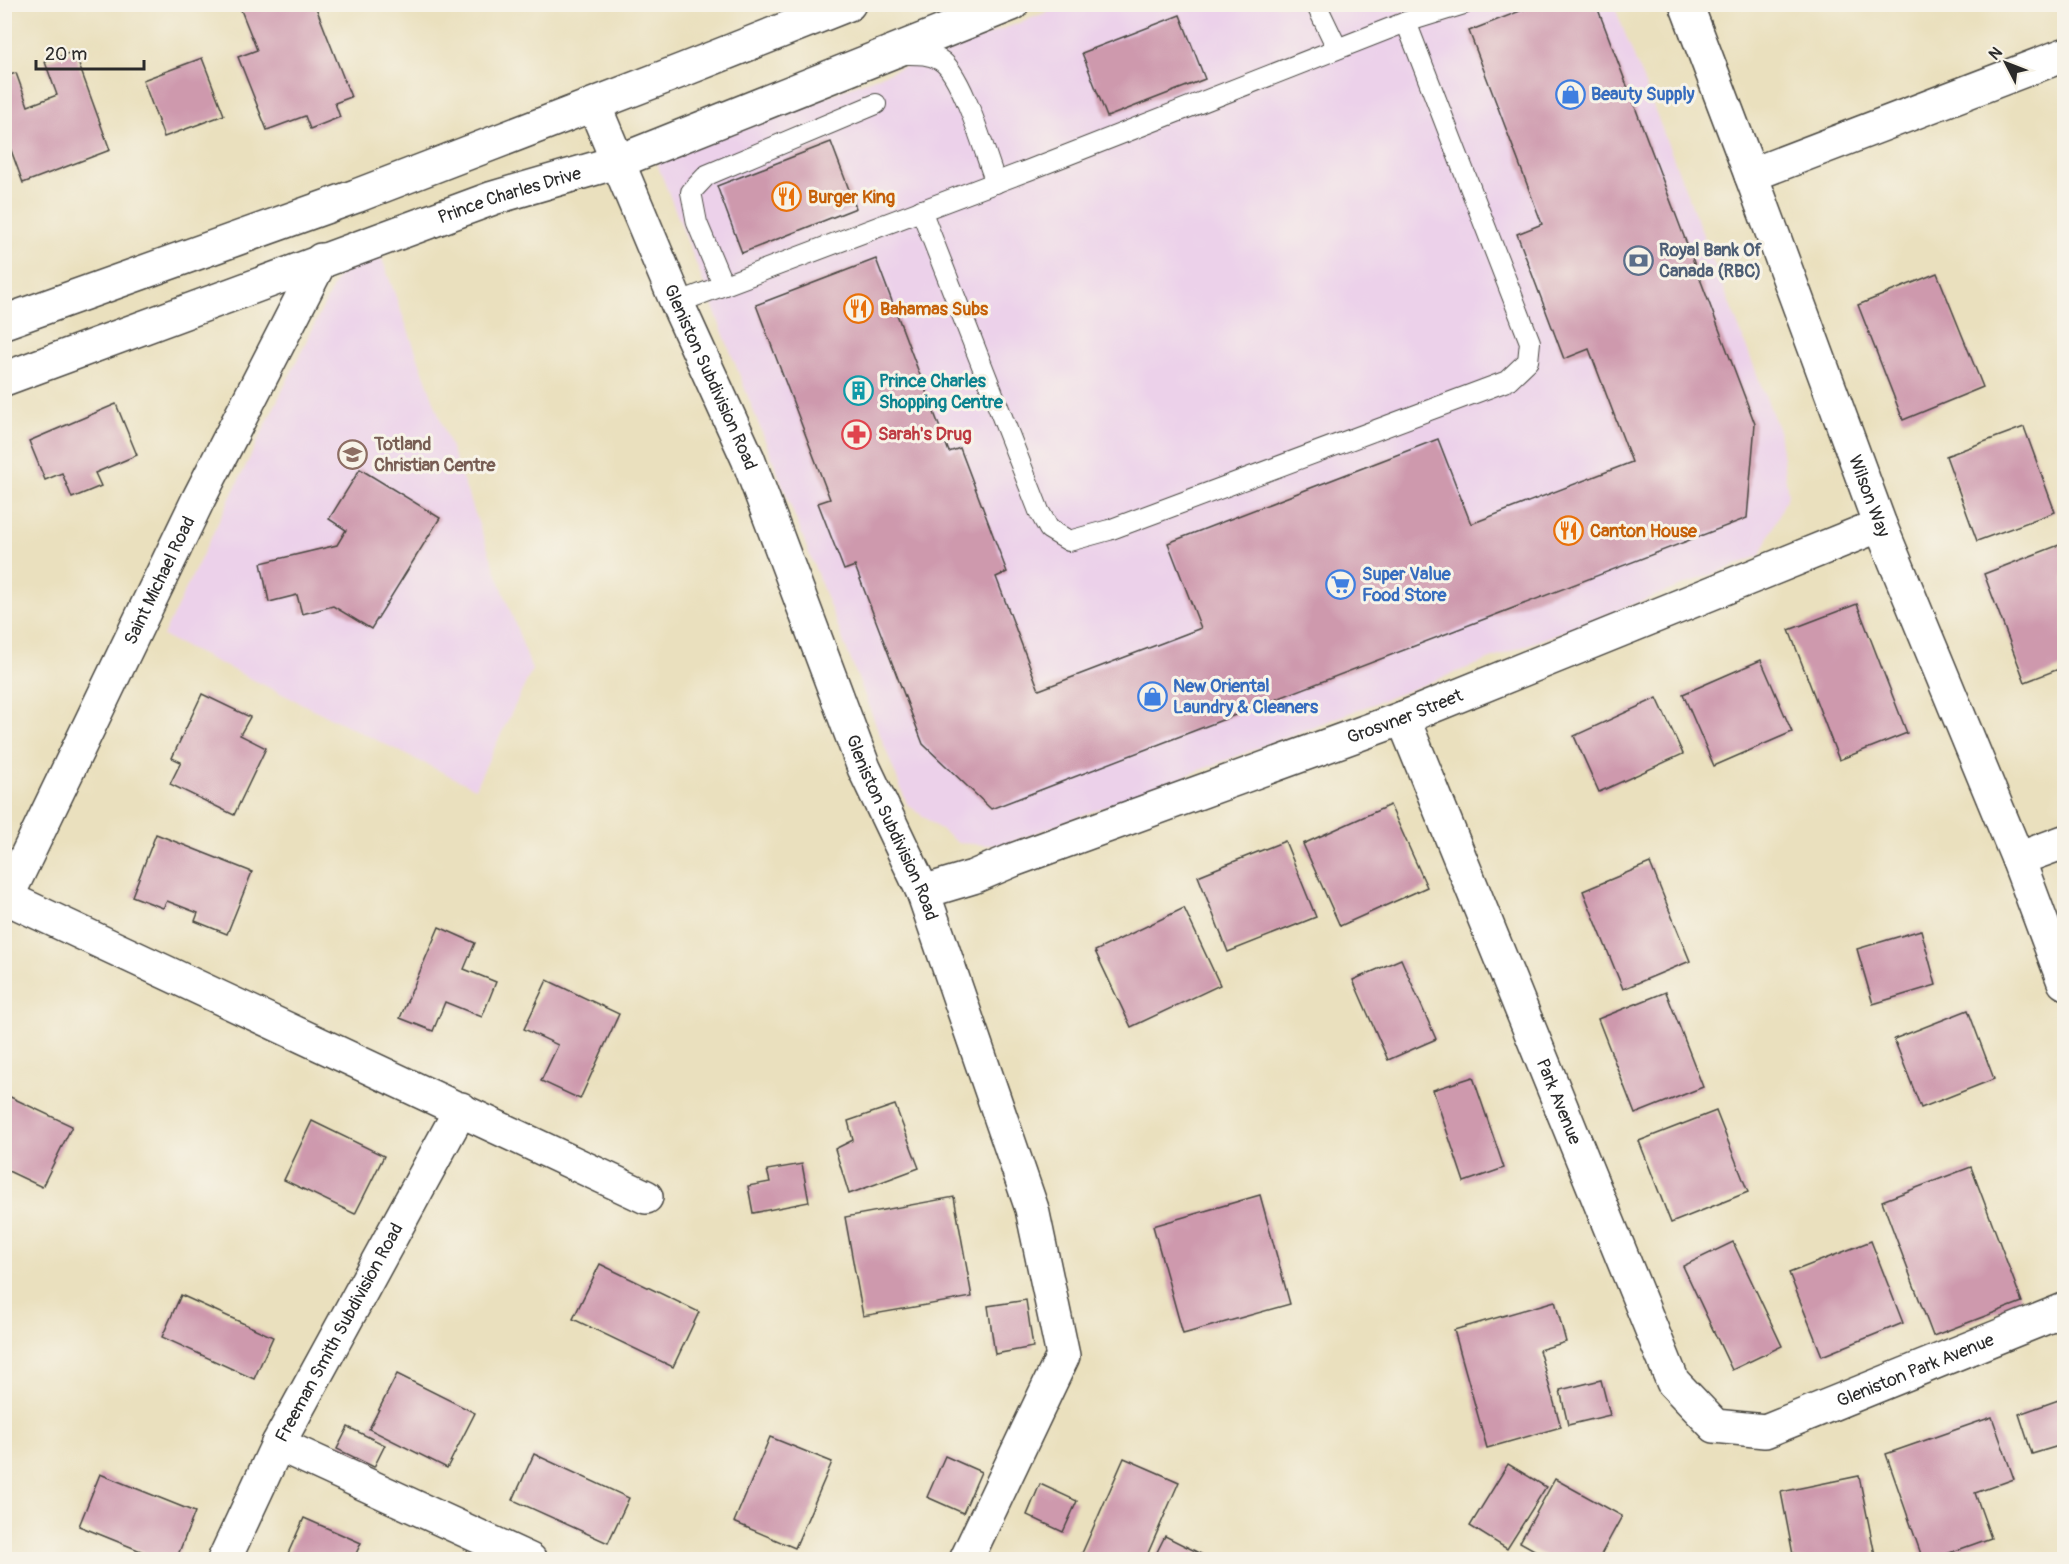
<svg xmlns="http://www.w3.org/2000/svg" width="2069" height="1564" viewBox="0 0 2069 1564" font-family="Pangolin,sans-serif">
	<rect width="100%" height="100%" fill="#f7f3e8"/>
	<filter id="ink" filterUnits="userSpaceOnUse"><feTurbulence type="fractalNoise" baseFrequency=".0167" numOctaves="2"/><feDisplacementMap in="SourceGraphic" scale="12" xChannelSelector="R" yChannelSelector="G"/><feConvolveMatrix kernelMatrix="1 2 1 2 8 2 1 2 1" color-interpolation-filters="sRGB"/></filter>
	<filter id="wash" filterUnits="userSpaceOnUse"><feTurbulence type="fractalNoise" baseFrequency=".008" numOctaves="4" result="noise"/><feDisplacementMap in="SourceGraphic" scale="24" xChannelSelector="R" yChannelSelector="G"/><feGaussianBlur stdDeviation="1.35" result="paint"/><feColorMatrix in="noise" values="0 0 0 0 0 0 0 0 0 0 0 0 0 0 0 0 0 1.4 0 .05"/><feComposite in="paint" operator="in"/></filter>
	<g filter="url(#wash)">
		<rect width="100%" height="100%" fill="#eae0be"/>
		<g fill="#ecd1ea">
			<polygon points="1066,5 1614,5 1779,431 1788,495 1760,556 1002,846 958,843 907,804 656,161"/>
			<polygon points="381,256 532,670 475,788 163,636 340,272"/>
		</g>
		<g id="blocks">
			<g fill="#ce99ad">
				<polygon points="1538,4 1596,4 1755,424 1747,518 991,809 923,744 855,566 844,570 818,503 830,499 756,305 876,259 949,452 960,448 1007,572 996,577 1039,690 1201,628 1168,543 1438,439 1471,524 1632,462 1589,349 1564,359 1517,234 1542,224 1469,31"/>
				<polygon points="239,5 315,5 351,97 335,103 340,117 310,129 305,116 267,130 238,57 257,50"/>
				<polygon points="1180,15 1205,79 1107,117 1082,53"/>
				<polygon points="74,51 110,150 23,183 4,131 4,77 16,73 28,106 57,95 45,62"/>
				<polygon points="202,58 224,115 164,137 143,80"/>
				<polygon points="831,142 856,208 742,253 717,186"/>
				<polygon points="1937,273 1983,387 1903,420 1858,305"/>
				<polygon points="116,404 137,455 95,473 101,486 72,498 62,473 45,480 29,441"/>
				<polygon points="2024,427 2055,512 1977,541 1946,456"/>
				<polygon points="360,469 440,518 371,629 333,606 302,614 297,595 269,602 261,563 337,545 346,530 329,519"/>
				<polygon points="2064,543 2064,667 2025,682 1984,574"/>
				<polygon points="1857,604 1907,733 1839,760 1789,630"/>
				<polygon points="1761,660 1792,732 1714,766 1683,694"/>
				<polygon points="202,694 250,717 240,735 266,748 234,815 170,784 181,762 172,758"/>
				<polygon points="1657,698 1683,754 1599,792 1574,736"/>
				<polygon points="1390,805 1427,887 1340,926 1303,844"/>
				<polygon points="156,834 252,872 227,934 195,921 198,913 167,901 163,908 132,896"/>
				<polygon points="1285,841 1316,917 1228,952 1198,876"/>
				<polygon points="1650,863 1690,961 1623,989 1583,891"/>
				<polygon points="1184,908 1220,985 1131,1027 1095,951"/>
				<polygon points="439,927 475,943 464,969 496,982 482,1017 445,1002 433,1031 400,1018"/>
				<polygon points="1921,930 1936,985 1873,1004 1857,949"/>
				<polygon points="1401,959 1436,1039 1388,1060 1353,980"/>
				<polygon points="547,980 619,1014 580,1099 541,1081 558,1045 524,1029"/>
				<polygon points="1666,992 1703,1087 1635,1114 1598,1019"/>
				<polygon points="1968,1010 1994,1079 1921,1108 1894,1039"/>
				<polygon points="1473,1077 1504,1168 1464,1182 1433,1090"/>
				<polygon points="4,1094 72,1126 42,1187 4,1169"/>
				<polygon points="895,1105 919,1168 849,1194 835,1149 853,1140 848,1121"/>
				<polygon points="1716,1111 1748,1192 1671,1223 1639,1141"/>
				<polygon points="312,1121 384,1156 355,1214 284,1180"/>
				<polygon points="802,1164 809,1202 753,1213 748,1186 770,1182 767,1170"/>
				<polygon points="1971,1167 2022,1302 1933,1336 1882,1201"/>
				<polygon points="1260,1195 1290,1304 1183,1334 1153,1226"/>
				<polygon points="954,1197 972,1297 863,1316 845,1217"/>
				<polygon points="1871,1241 1903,1323 1822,1356 1789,1273"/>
				<polygon points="1733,1242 1782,1346 1732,1370 1683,1266"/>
				<polygon points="600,1264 699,1312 673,1367 573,1319"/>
				<polygon points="181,1295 273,1337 254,1379 162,1337"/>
				<polygon points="1026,1300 1033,1347 995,1354 988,1306"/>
				<polygon points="1555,1301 1566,1342 1539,1350 1561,1427 1487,1448 1454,1330"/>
				<polygon points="397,1374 475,1413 447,1468 369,1429"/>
				<polygon points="1601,1380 1610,1415 1568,1425 1560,1390"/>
				<polygon points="2064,1398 2064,1452 2062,1445 2032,1454 2019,1414"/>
				<polygon points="1992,1417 2014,1479 1975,1493 1991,1538 1930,1560 1923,1560 1886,1454"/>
				<polygon points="348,1427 385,1445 374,1467 337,1449"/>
				<polygon points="770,1437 832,1462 795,1548 734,1522"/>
				<polygon points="534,1454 629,1498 608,1543 513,1500"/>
				<polygon points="945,1456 981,1472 963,1513 927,1497"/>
				<polygon points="1124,1458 1179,1482 1145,1560 1079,1560"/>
				<polygon points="1508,1464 1546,1487 1507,1549 1470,1526"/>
				<polygon points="100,1474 195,1512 176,1560 163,1560 79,1526"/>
				<polygon points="1859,1476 1875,1555 1853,1560 1794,1560 1781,1492"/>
				<polygon points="1555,1479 1622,1516 1598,1560 1552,1560 1520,1542"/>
				<polygon points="1040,1484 1077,1501 1063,1532 1027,1515"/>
				<polygon points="304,1518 361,1543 353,1560 285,1560"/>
				<polygon points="1165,1536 1213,1560 1153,1560"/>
			</g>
		</g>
	</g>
	<g filter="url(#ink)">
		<use href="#blocks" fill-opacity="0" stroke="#484641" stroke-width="1.5"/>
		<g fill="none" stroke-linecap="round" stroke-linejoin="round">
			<defs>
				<g id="lane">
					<polyline points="1316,4 1337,48"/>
					<path d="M903,54C915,54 929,53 940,60C962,72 986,157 996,183"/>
					<polyline points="921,210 1039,511 1049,529 1069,541 1109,530 1507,381 1528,361 1530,342 1406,22"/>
					<polyline points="723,285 697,223 691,192 707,175 876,104"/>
					<polyline points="677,303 1029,170 1406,22 1464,4"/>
				</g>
				<g id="street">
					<path id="s1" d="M1686,4L1751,175L1880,525L2018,859L2064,982"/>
					<path id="s2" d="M594,105L677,303L748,459L864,768L923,892L1032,1209L1063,1356L966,1560"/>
					<polyline points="1751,175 2064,55"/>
					<path id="s3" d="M1403,718L1673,1382L1715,1426L1765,1431L2064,1310"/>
					<polyline points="2018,859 2064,842"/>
					<path id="s4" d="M923,892L973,877L1013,860L1403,718L1880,525"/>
					<polyline points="7,898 646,1197"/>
					<path id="s5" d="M4,903L198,500L321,260"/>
					<polyline points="278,1444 530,1560"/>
					<path id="s6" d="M224,1560L278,1444L461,1109"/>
				</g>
				<g id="highway">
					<polyline points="4,322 356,196 683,70 849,4"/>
					<path id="s7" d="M4,379L493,198L617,162L1012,4"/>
				</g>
			</defs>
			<use href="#lane" stroke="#484641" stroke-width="22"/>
			<use href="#street" stroke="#484641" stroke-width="36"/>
			<use href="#highway" stroke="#484641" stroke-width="36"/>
			<use href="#lane" stroke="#fff" stroke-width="20"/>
			<use href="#street" stroke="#fff" stroke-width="33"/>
			<use href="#highway" stroke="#fff" stroke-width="33"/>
		</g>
	</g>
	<defs>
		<symbol id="shop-ring" viewBox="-11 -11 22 22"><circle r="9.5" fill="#f7f3e8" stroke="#3f7fe0" stroke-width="1.5"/><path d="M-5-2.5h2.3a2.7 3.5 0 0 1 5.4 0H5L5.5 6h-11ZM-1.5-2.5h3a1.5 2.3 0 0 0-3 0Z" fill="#3f7fe0"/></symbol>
		<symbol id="restaurant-ring" viewBox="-11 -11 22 22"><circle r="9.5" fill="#f7f3e8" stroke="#e8710a" stroke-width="1.5"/><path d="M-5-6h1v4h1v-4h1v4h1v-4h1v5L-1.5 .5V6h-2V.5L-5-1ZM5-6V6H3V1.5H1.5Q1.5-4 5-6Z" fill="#e8710a"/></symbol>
		<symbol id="bank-ring" viewBox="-11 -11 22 22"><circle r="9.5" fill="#f7f3e8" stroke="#5c6f8a" stroke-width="1.5"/><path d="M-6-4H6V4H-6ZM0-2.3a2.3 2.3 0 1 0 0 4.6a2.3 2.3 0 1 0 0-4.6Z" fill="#5c6f8a"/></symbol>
		<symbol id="building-ring" viewBox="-11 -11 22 22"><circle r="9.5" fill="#f7f3e8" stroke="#0f9aa8" stroke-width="1.5"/><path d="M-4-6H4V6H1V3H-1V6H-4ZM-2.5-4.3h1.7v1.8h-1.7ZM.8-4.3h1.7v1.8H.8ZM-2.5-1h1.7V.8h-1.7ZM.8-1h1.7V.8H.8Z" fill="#0f9aa8"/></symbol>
		<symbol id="pharmacy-ring" viewBox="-11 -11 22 22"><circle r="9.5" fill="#f7f3e8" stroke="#e0444e" stroke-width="1.5"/><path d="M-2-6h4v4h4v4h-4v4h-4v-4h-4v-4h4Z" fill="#e0444e"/></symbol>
		<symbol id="school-ring" viewBox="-11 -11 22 22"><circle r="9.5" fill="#f7f3e8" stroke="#8d6e63" stroke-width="1.5"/><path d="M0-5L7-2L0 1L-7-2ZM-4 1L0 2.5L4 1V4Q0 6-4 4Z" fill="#8d6e63"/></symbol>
		<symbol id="supermarket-ring" viewBox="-11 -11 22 22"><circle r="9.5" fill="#f7f3e8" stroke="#3f7fe0" stroke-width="1.5"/><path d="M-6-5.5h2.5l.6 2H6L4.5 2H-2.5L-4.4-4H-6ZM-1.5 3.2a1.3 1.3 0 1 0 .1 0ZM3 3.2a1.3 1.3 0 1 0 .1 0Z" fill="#3f7fe0"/></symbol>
	</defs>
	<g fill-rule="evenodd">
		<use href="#shop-ring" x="1554" y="78" width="33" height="33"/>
		<use href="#restaurant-ring" x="770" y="180" width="33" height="33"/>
		<use href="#bank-ring" x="1622" y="244" width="33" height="33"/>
		<use href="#restaurant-ring" x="842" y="292" width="33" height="33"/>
		<use href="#building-ring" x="842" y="374" width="33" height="33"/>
		<use href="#pharmacy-ring" x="840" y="418" width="33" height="33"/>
		<use href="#school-ring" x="336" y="438" width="33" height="33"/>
		<use href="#restaurant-ring" x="1552" y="514" width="33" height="33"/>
		<use href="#supermarket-ring" x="1324" y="568" width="33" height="33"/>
		<use href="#shop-ring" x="1136" y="680" width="33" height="33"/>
	</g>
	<g text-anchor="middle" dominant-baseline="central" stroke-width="6" stroke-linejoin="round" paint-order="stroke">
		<g font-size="18" font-weight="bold" fill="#366cbe" stroke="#f7f3e8" text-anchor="start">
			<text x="1591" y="94">Beauty Supply</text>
			<text x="1362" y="574">Super Value<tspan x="1362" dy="21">Food Store</tspan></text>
			<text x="1173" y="686">New Oriental<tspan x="1173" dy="21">Laundry &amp; Cleaners</tspan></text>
		</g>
		<g font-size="18" fill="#2b2b2b" stroke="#f7f3e8">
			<text stroke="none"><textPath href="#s7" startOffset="538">Prince Charles Drive</textPath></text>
			<text stroke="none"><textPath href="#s2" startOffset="296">Gleniston Subdivision Road</textPath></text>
			<text stroke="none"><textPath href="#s1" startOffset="525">Wilson Way</textPath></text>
			<text stroke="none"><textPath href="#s5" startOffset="358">Saint Michael Road</textPath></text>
			<text stroke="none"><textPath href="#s4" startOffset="513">Grosvner Street</textPath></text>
			<text stroke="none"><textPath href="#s2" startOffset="782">Gleniston Subdivision Road</textPath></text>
			<text stroke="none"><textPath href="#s3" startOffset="414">Park Avenue</textPath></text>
			<text stroke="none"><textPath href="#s6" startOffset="255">Freeman Smith Subdivision Road</textPath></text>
			<text stroke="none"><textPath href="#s3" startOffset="990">Gleniston Park Avenue</textPath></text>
		</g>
		<g font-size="18" font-weight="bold" fill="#c56008" stroke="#f7f3e8" text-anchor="start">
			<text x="808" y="197">Burger King</text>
			<text x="880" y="309">Bahamas Subs</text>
			<text x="1590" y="531">Canton House</text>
		</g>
		<g font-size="18" font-weight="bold" fill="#4e5e75" stroke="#f7f3e8" text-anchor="start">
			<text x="1659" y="250">Royal Bank Of<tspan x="1659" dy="21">Canada (RBC)</tspan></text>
		</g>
		<g font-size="18" font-weight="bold" fill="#0d838f" stroke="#f7f3e8" text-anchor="start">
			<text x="879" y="381">Prince Charles<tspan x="879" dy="21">Shopping Centre</tspan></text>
		</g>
		<g font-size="18" font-weight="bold" fill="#be3a42" stroke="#f7f3e8" text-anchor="start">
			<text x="878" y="434">Sarah's Drug</text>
		</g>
		<g font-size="18" font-weight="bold" fill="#785e54" stroke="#f7f3e8" text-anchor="start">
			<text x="374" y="444">Totland<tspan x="374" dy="21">Christian Centre</tspan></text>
		</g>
	</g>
	<rect width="2069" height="1564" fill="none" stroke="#f7f3e8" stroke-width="24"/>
	<g transform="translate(2006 63) rotate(312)" stroke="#f7f3e8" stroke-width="4.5" paint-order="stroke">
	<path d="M0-4.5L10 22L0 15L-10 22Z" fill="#2b2b2b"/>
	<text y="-9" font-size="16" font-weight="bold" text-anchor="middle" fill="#2b2b2b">N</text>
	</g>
	<path d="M36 60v9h108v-9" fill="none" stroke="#2b2b2b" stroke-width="3"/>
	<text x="45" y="60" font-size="18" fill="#2b2b2b" stroke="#f7f3e8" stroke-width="4.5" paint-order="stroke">20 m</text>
</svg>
